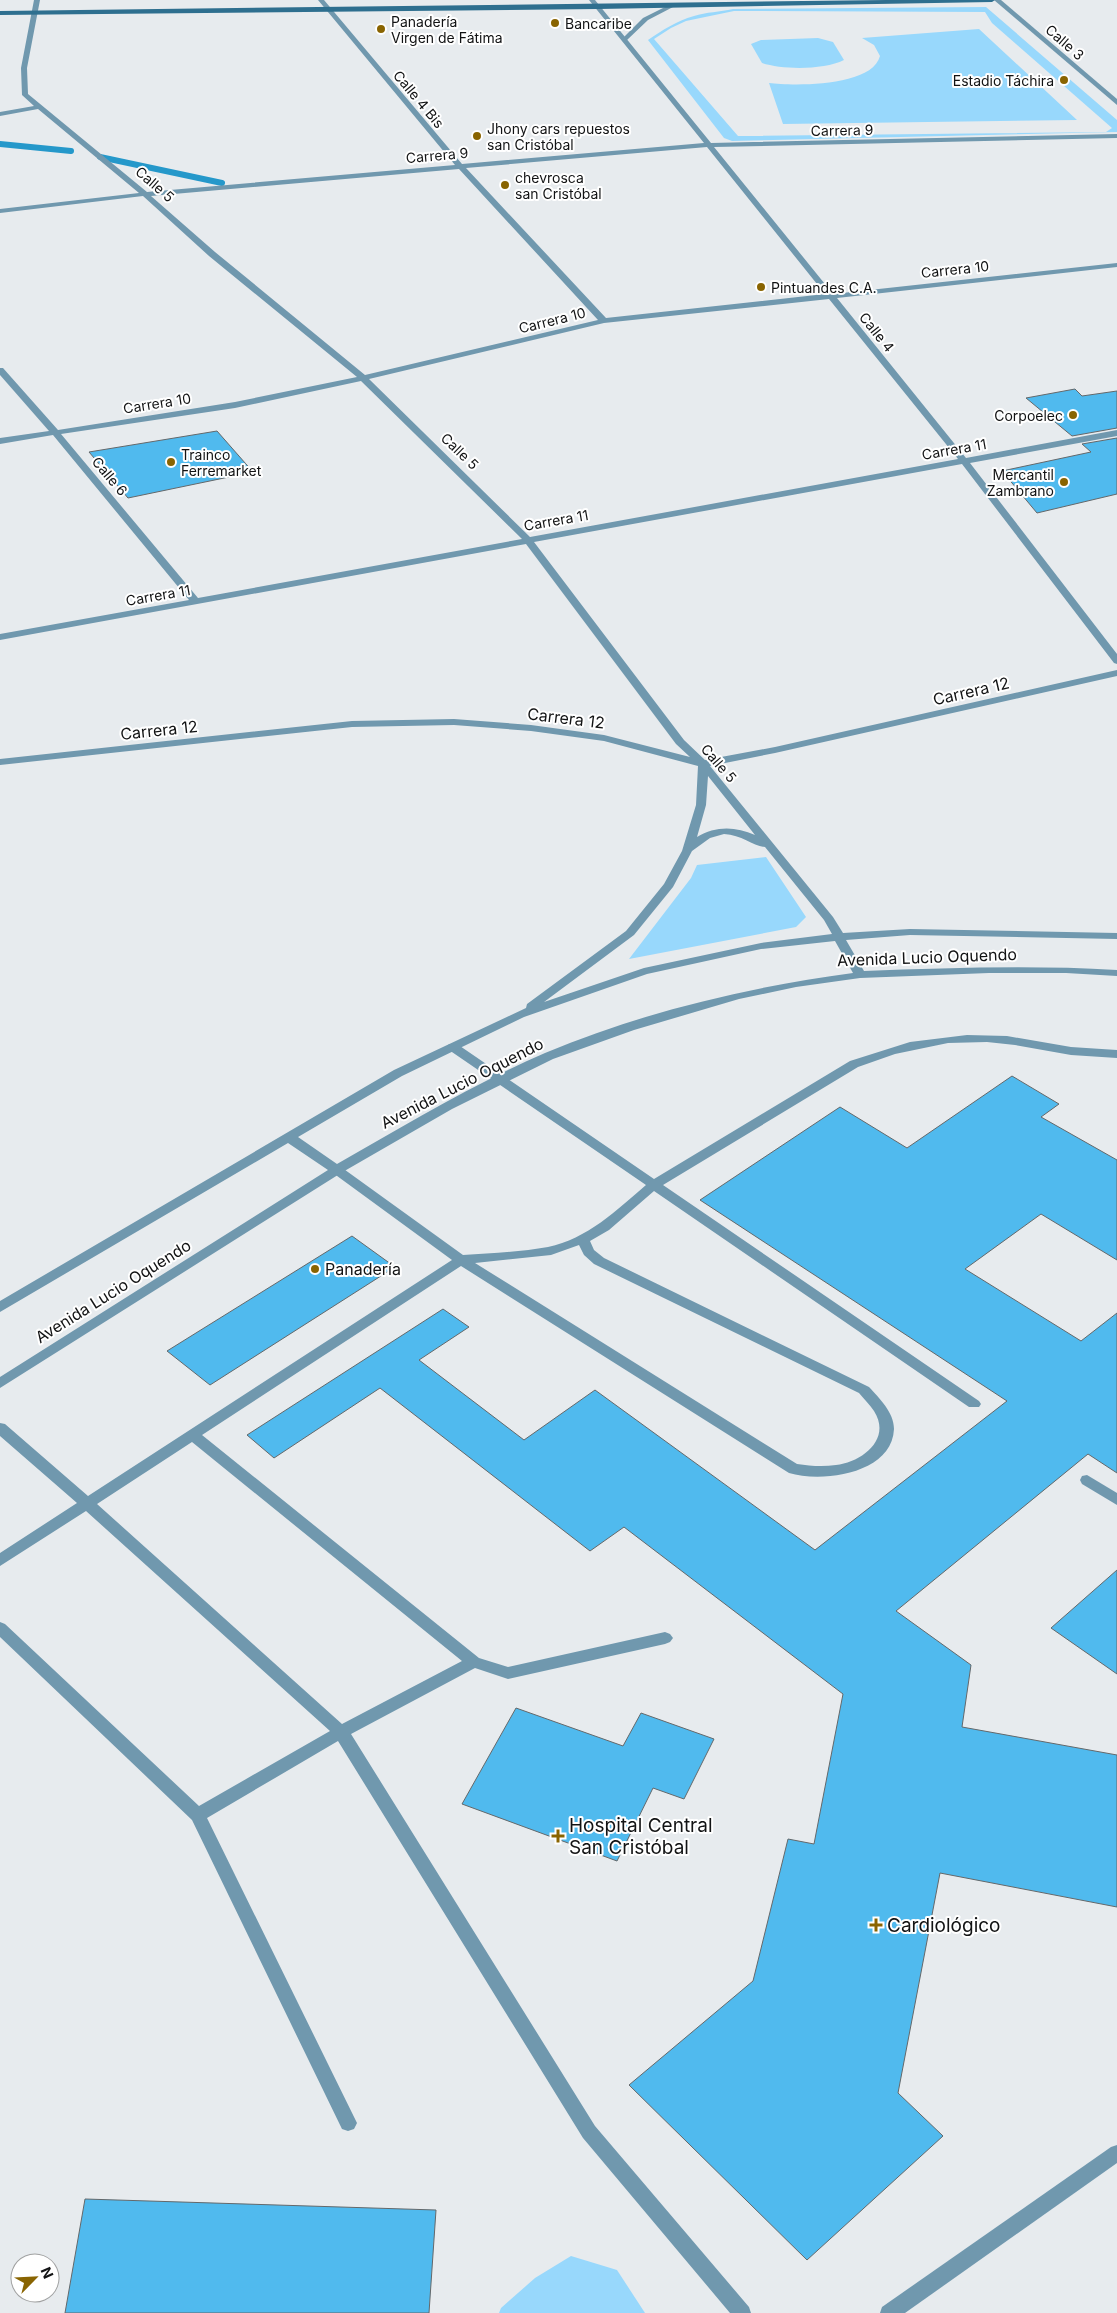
<svg xmlns="http://www.w3.org/2000/svg" width="1117" height="2313" viewBox="0 0 1117 2313" font-family="Inter,sans-serif">
	<rect width="100%" height="100%" fill="#e7ebee"/>
	<g fill="#98d8fc" fill-rule="evenodd">
		<path d="M986,7L1117,120V132L732,141L724,138L648,40C663,30 676,21 694,16C706,12 720,12 733,9ZM734,11L985,12L992,23L1112,128L1106,132L738,136L654,39L671,28L686,21Z"/>
		<path d="M979,29L1077,120L783,124L769,83C794,86 872,87 880,56L874,45L862,38Z"/>
		<path d="M818,38L833,42L844,60C824,70 783,70 762,63L751,44L761,40Z"/>
		<polygon points="766,857 806,917 796,927 629,959 691,878 697,865"/>
		<polygon points="571,2256 617,2270 645,2313 499,2313 501,2308 535,2278"/>
	</g>
	<g fill="none" stroke-linecap="round" stroke-linejoin="round">
		<g stroke="#2598ca" stroke-width="6">
			<polyline points="0,144 71,151"/>
			<polyline points="100,157 222,183"/>
		</g>
	</g>
	<g fill="#50baee" stroke="#64686a">
		<polygon points="1075,389 1082,396 1117,391 1117,428 1072,436 1026,398"/>
		<polygon points="217,431 253,472 128,498 89,452"/>
		<polygon points="1117,438 1117,494 1037,513 1002,471 1091,452 1082,444"/>
		<polygon points="1012,1076 1059,1104 1041,1117 1117,1160 1117,1260 1041,1214 965,1269 1081,1341 1117,1313 1117,1473 1088,1454 896,1611 971,1665 962,1727 1117,1755 1117,1907 940,1873 898,2093 943,2136 807,2260 629,2085 753,1981 788,1839 814,1844 843,1694 624,1527 590,1551 380,1388 274,1458 247,1435 443,1309 469,1327 419,1360 524,1440 595,1390 815,1550 1007,1401 700,1200 840,1107 907,1148"/>
		<polygon points="352,1236 395,1267 210,1385 167,1351"/>
		<polygon points="1117,1570 1117,1674 1051,1628"/>
		<polygon points="516,1708 623,1746 641,1713 714,1739 684,1799 653,1788 617,1861 462,1804"/>
		<polygon points="85,2199 436,2210 429,2313 65,2313"/>
	</g>
	<g fill="none" stroke-linecap="round" stroke-linejoin="round">
		<g fill="#7098ae" fill-rule="evenodd">
			<polygon points="671,4 673,7 648,20 627,40 623,40 623,38 643,18"/>
			<path d="M967,1035L1007,1036L1071,1047L1117,1050V1058L1071,1055L1015,1045L987,1042L948,1043L895,1054L858,1067L663,1185L979,1401L981,1404L979,1407H969L654,1191L609,1230L590,1241L594,1250L604,1258L869,1387C879,1398 894,1412 894,1429C892,1474 822,1483 789,1473L461,1266L202,1435L479,1658L508,1667L665,1632L670,1634L673,1638L670,1642L665,1644L508,1679L475,1668L351,1734L595,2126L749,2307L751,2313H730L583,2138L338,1741L207,1818L357,2123L354,2129L348,2131L342,2129L192,1820L0,1637V1622L5,1624L199,1806L330,1731L86,1511L0,1566V1553L77,1503L0,1436V1423L5,1424L88,1496L452,1260L333,1173L331,1170L333,1167H341L463,1255C491,1253 521,1252 548,1247C587,1239 617,1210 646,1185L449,1050L447,1047L449,1044H457L654,1179L850,1061L910,1042ZM579,1245L584,1255L594,1264L859,1393C864,1399 870,1405 874,1411C892,1439 862,1462 836,1465C823,1467 810,1466 797,1464L475,1263L551,1255ZM192,1442L462,1661L342,1724L97,1504Z"/>
			<polygon points="1087,1475 1117,1493 1117,1505 1082,1484 1080,1480 1082,1476"/>
			<polygon points="1117,2145 1117,2163 905,2313 880,2313 882,2307 1111,2147"/>
		</g>
		<g fill="#7098ae" fill-rule="evenodd">
			<path d="M34,0H40L27,68L28,94L147,192L455,165L318,0H324L462,164L704,143L589,0H595L711,143L1117,134V138L714,147L833,294L1117,263V267L837,298L966,458L1117,430V436L970,463L1117,654V664L1114,663L962,464L534,542L684,740L705,760L775,747L1117,670V676L775,753L710,766L833,917L843,933L910,929L1117,933V939L910,935L846,940L864,971C948,968 1032,965 1117,970V976L1066,973H989L860,978L796,987L739,999L634,1030L553,1059L452,1109L341,1173L0,1388V1377L328,1170L288,1143L0,1312V1301L394,1070L526,1008L527,1004L626,931L664,884L682,851L696,805L698,766L604,741L531,731L454,725L352,727L0,765V759L352,721L454,719L531,725L604,735L690,757L676,744L526,544L0,640V634L189,600L53,435L0,444V438L49,431L0,375V368H3L58,430L235,402L357,377L209,256L143,196L0,213V209L139,193L38,109L0,116V112L34,106L22,95L21,68ZM707,147L825,294L606,318L466,168ZM459,169L598,320L365,375L215,252L151,196ZM829,299L958,459L530,537L369,379L604,323ZM361,381L522,539L198,598L61,434L235,408ZM708,776L755,835C735,826 715,826 697,837L706,805ZM724,834C742,835 753,846 765,847L824,920L832,934L761,943L644,968L544,1002L634,935L673,887L692,851L710,838ZM835,941L853,973C748,987 643,1012 545,1053C473,1084 405,1125 337,1164L298,1137L402,1076L524,1017L647,974L761,949Z"/>
			<polygon points="994,0 1001,0 1117,99 1117,105"/>
		</g>
		<polygon fill="#2e6f8f" fill-rule="evenodd" points="886,0 995,0 992,2 599,9 0,15 0,11"/>
	</g>
	<g fill="#896401" stroke="#fff" stroke-width="2">
		<circle cx="555" cy="23" r="5"/>
		<circle cx="381" cy="29" r="5"/>
		<circle cx="1064" cy="80" r="5"/>
		<circle cx="477" cy="136" r="5"/>
		<circle cx="505" cy="185" r="5"/>
		<circle cx="761" cy="287" r="5"/>
		<circle cx="1073" cy="415" r="5"/>
		<circle cx="171" cy="462" r="5"/>
		<circle cx="1064" cy="482" r="5"/>
		<circle cx="315" cy="1269" r="5"/>
		<path d="M555.5 1828.5h5v5h5v5h-5v5h-5v-5h-5v-5h5z"/>
		<path d="M873.5 1917.5h5v5h5v5h-5v5h-5v-5h-5v-5h5z"/>
	</g>
	<g text-anchor="middle" dominant-baseline="central" stroke-width="4" stroke-linejoin="round" paint-order="stroke">
		<g font-size="14" fill="#121314" stroke="#fff" text-anchor="start">
			<text x="391" y="21">Panadería<tspan x="391" dy="16">Virgen de Fátima</tspan></text>
			<text x="565" y="23">Bancaribe</text>
			<text x="1054" y="80" text-anchor="end">Estadio Táchira</text>
			<text x="487" y="128">Jhony cars repuestos<tspan x="487" dy="16">san Cristóbal</tspan></text>
			<text x="515" y="177">chevrosca<tspan x="515" dy="16">san Cristóbal</tspan></text>
			<text x="771" y="287">Pintuandes C.A.</text>
			<text x="1063" y="415" text-anchor="end">Corpoelec</text>
			<text x="181" y="454">Trainco<tspan x="181" dy="16">Ferremarket</tspan></text>
			<text x="1054" y="474" text-anchor="end">Mercantil<tspan x="1054" dy="16">Zambrano</tspan></text>
		</g>
		<g font-size="14" fill="#121314" stroke="#fff">
			<text transform="translate(1065 42) rotate(41)">Calle 3</text>
			<text transform="translate(419 99) rotate(50)">Calle 4 Bis</text>
			<text transform="translate(842 130) rotate(-1)">Carrera 9</text>
			<text transform="translate(437 155) rotate(-5)">Carrera 9</text>
			<text transform="translate(155 184) rotate(41)">Calle 5</text>
			<text transform="translate(955 269) rotate(-6)">Carrera 10</text>
			<text transform="translate(552 320) rotate(-14)">Carrera 10</text>
			<text transform="translate(877 332) rotate(51)">Calle 4</text>
			<text transform="translate(157 403) rotate(-9)">Carrera 10</text>
			<text transform="translate(954 449) rotate(-10)">Carrera 11</text>
			<text transform="translate(460 451) rotate(44)">Calle 5</text>
			<text transform="translate(110 476) rotate(50)">Calle 6</text>
			<text transform="translate(556 520) rotate(-10)">Carrera 11</text>
			<text transform="translate(158 595) rotate(-10)">Carrera 11</text>
			<text transform="translate(719 763) rotate(49)">Calle 5</text>
		</g>
		<g font-size="16" fill="#121314" stroke="#fff">
			<text transform="translate(971 691) rotate(-13)">Carrera 12</text>
			<text transform="translate(566 718) rotate(7)">Carrera 12</text>
			<text transform="translate(159 730) rotate(-6)">Carrera 12</text>
			<text transform="translate(927 957) rotate(-2)">Avenida Lucio Oquendo</text>
			<text transform="translate(462 1083) rotate(-27)">Avenida Lucio Oquendo</text>
			<text transform="translate(113 1291) rotate(-32)">Avenida Lucio Oquendo</text>
		</g>
		<g font-size="16" fill="#121314" stroke="#fff" text-anchor="start">
			<text x="325" y="1269">Panadería</text>
		</g>
		<g font-size="19" fill="#121314" stroke="#fff" text-anchor="start">
			<text x="569" y="1825">Hospital Central<tspan x="569" dy="22">San Cristóbal</tspan></text>
			<text x="887" y="1925">Cardiológico</text>
		</g>
	</g>
	<g transform="translate(35 2278) rotate(66)"><circle r="24" fill="#ffffff" stroke="#a0a1a1"/>
	<path d="M0-4L9 19L0 12L-9 19Z" fill="#896401"/>
	<text y="-8" font-size="14" font-weight="bold" text-anchor="middle" fill="#121314">N</text>
	</g>
</svg>
